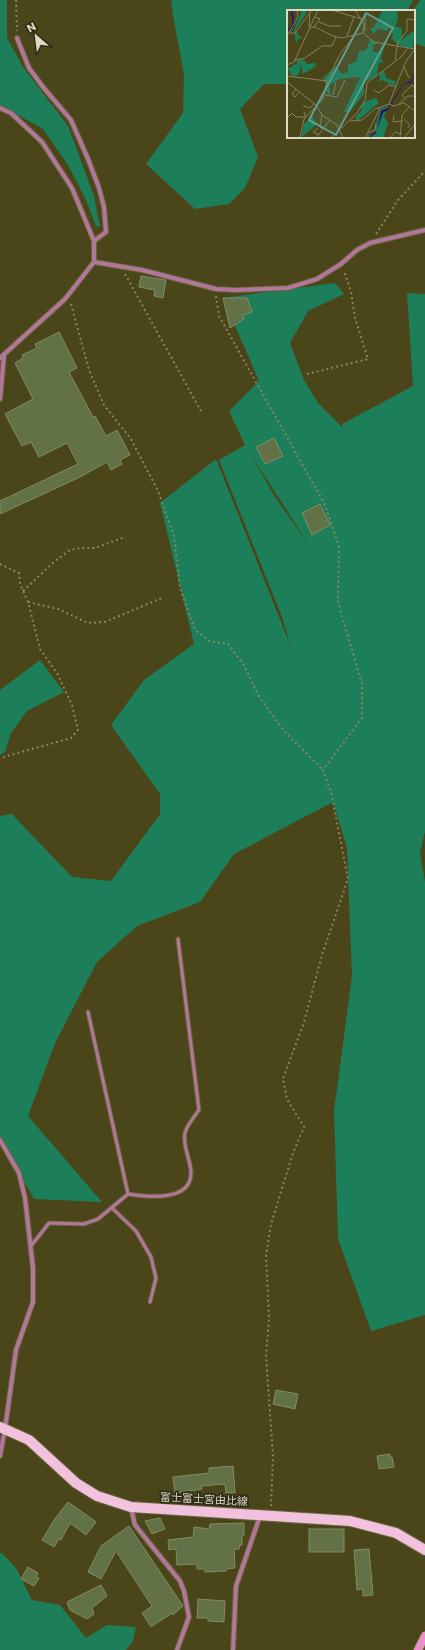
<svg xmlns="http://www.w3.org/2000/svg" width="425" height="1650" viewBox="0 0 425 1650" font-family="Poppins,'Noto Sans JP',sans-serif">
	<rect width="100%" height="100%" fill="#4b4619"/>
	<g fill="#1d7e5a" fill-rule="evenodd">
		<polygon points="0,0 7,0 7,38 23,67 68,126 94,196 100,227 96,226 85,198 68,165 43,129 0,105"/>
		<polygon points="171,0 413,0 407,11 288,11 288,84 264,84 240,109 258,157 245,188 229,204 195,209 146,164 183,113 184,74 173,16"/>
		<polygon points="420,0 425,0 425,47 417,44 414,40 413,11"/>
		<path d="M335,283L344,294L308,311L290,343L304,380L318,403L342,427V424L413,386L407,293L425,294V831L420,853L425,882V1315L371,1331L338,1239L334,1111L352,976L347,848L333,802L234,854L200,902L137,926L97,962L55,1043L28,1116L102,1202L34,1199L0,1139V816L12,814L72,877L111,881L160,814V794L111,725L144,680L194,644L160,503L216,459L291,647L282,617L219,460L245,445L229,411L259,381L223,298ZM251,455L310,546L275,497Z"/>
		<polygon points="40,660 64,692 27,711 11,733 5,752 0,755 0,690"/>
		<polygon points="0,1553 2,1553 16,1568 32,1600 60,1605 86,1638 107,1625 136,1627 133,1641 126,1650 0,1650"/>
	</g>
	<g fill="#637146" stroke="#7f8e62">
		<polygon points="141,276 166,280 163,298 154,296 155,290 139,287"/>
		<polygon points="223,298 247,298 252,312 243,315 244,319 230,328"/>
		<polygon points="59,332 77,368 69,372 93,417 95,416 106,436 117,430 130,455 120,460 122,464 111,470 107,462 80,477 0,514 0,501 78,464 67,443 39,457 31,442 22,446 5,414 33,399 15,363 23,358 22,355 37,348 35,344"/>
		<polygon points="274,438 283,456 265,464 256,447"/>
		<polygon points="320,504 330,525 312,535 302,513"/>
		<polygon points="276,1390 298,1394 295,1409 273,1404"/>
		<polygon points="390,1454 390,1457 392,1457 394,1467 379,1469 377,1456"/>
		<polygon points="233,1466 235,1493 226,1493 225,1484 201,1486 202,1489 175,1493 173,1477 209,1473 209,1468"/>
		<polygon points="68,1502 96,1522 86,1535 70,1523 61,1540 59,1539 54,1547 42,1540 54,1520"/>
		<polygon points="160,1518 165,1529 152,1534 145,1521"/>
		<polygon points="244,1523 244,1535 242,1536 242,1545 240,1545 239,1549 234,1549 235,1568 226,1569 226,1571 205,1572 205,1569 197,1569 197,1564 177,1565 176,1549 169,1550 168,1540 193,1537 194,1527 209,1529 210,1524"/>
		<polygon points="129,1526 183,1606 173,1615 172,1613 151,1627 142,1613 152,1606 116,1551 101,1579 88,1572 101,1546"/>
		<rect x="309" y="1529" width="35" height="23"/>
		<polygon points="369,1549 373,1595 363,1596 363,1589 357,1590 354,1550"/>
		<polygon points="28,1567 38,1573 36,1577 39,1578 34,1586 21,1579"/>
		<polygon points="101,1585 107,1596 92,1608 94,1614 87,1619 70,1610 67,1602"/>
		<polygon points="198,1599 225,1601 224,1622 208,1621 208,1618 197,1618"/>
	</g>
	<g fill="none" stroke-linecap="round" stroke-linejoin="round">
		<defs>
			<g id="lane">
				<polyline points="88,1012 128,1194"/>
				<polyline points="112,1208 136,1231 151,1257 156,1278 150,1302"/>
				<path d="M31,1246L49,1223L84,1224L98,1219L128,1194C147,1197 191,1202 191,1173C191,1160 182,1146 185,1133C187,1125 194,1117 199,1110L178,939"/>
			</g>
			<g id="street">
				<polyline points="17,38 29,68 43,87 71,120 88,159 99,188 104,207 106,232 94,241"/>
				<polyline points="0,108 11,113 42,142 72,188 94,241 94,262 65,299 0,358"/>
				<polyline points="94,262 142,270 216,289 237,290 288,288 317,279 341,264 357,250 370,243 425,230"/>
				<polyline points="0,399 4,356"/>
				<polyline points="0,1140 19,1173 25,1198 33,1268 33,1302 16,1350 5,1429 0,1456"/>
				<polyline points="131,1508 135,1525 180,1581 184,1591 189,1617 177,1650"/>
				<polyline points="233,1650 236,1586 260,1516"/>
			</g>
			<polyline id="secondary" points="418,1650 425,1636"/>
			<polyline id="primary" points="0,1427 29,1440 76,1483 97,1496 131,1507 350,1521 396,1533 425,1550"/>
		</defs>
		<use href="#lane" stroke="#68643b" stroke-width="5"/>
		<use href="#street" stroke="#68643b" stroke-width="6"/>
		<use href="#secondary" stroke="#68643b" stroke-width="10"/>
		<use href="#primary" stroke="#68643b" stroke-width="12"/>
		<g stroke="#898561" stroke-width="2" stroke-dasharray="2 3" stroke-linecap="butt">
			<polyline points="16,0 17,31"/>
			<polyline points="376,234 398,200 425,171"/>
			<polyline points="125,274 202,413"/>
			<polyline points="216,296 219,316 325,505 339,547 338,602 362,684 362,718 323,770 331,792 348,879 322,955 304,1022 283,1079 287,1099 304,1127 293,1153 271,1224 266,1255 269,1318 266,1356 273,1456 271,1506"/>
			<polyline points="71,304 89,370 104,405 131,439 158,491 174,536 180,588 195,630 209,641 228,644 244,665 258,695 284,731 323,770"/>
			<polyline points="307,374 368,359 355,318 351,292 344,271"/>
			<polyline points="0,564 19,573 20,584 28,602 40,649 58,675 72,705 78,730 71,738 0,758"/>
			<polyline points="23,591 55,561 70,550 80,548 95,548 125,537"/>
			<polyline points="28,602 58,609 88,623 105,622 164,597"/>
		</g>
		<use href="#lane" stroke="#b2769a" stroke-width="3"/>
		<use href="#street" stroke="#b2769a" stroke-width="4"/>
		<use href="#secondary" stroke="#ed90c9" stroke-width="8"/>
		<use href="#primary" stroke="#f2c1dd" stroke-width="10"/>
	</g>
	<g text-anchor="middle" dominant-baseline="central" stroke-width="3.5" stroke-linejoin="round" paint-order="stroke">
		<g font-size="11" fill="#dcdac2" stroke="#2e2c19">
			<text transform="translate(204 1499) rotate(3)">富士富士宮由比線</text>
		</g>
	</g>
	<g transform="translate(287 10)">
		<rect width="128" height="128" fill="#4b4619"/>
		<path d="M15,0H19V4L9,19L11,25L16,28L11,29L9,34L7,20ZM99,0L110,1L111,10L108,16L115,19V28L110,34L104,28L106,25L104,18L98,21L91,18L87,24L83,19L87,17L95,1ZM128,20L126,39L111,35V32ZM83,30L91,33L86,35V42H92L95,36L97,38L94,48L96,52L92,53L90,65L77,73V84L62,103L57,102L73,67L52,69L42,76L44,85L39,82V73L35,69L49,56L55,64L61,62V54L69,52L72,41L79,40ZM16,49L20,54L29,53L28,57L16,64L13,53V62L9,66L4,65L0,56L3,58L8,54L11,55L9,51ZM97,60L99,68L109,71L108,76L95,70L92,72L93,63ZM88,88L91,90V94L70,111L68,107L75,100L73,97L77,92ZM101,96L97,106L101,113L96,128H78L87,123L93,99ZM24,104L28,112L31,113L14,128L17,114L21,111Z" fill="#1d7e5a"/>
		<path d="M128,61L125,73L117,74L101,100L96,103L90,120L89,123L84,127L81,128L90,120L94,100L101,98L116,74L124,71Z" fill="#29196c"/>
		<path fill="none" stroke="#29196c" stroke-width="2" d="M0,21L6,16V7L4,0"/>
		<path fill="none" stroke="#85815d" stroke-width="1" d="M45,0L74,9M68,0L77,14L76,23M32,12L42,16H54M22,17L23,0M27,17L33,9L28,7M22,18L28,17L46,26L55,28L76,23M78,21V6M3,23H8L22,4M76,23L87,32L127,39M0,26L11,7L10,0M60,26L67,7M8,50L18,48L35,36H45L49,27M108,50L111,32L120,21V9L128,10M0,55L7,52L31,0M117,57L122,68M0,66L40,71L36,89L17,109L13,128M40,71L53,44L66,27M0,72L29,95L35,105L50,115L56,128M9,79L5,84L8,87L12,82M87,80L92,83L102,75L109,77M38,85L50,87L58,70M46,85L49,72M118,88L115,85L125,75L128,78M102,94L107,96L117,93L128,101M112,94L121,86H128M16,96L23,98L27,94M35,105L33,117L36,120M107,106L106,112L116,111M0,108L5,103L9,107H19L17,102M117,109L123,115L121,118M63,111L75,110L88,99L102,94L119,51L128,39M31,118L26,122L32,125M81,123L88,120L89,113M29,128L43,110M44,128L70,103L78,90L80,73L114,47L120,39M78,128L93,98M103,128L108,122L115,124M113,128L115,105L122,97M117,128L128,114"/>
		<path fill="#619e90" fill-opacity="0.15" stroke="#619e90" stroke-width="2" d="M79,3L106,18L49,125L22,110Z"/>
		<rect width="128" height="128" fill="none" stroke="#dcdac2" stroke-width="2"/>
	</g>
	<g transform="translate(36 36) rotate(332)" stroke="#2e2c19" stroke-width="3" paint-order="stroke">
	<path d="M0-3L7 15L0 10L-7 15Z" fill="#dcdac2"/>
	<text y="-6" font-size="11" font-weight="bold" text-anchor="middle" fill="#dcdac2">N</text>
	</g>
</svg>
